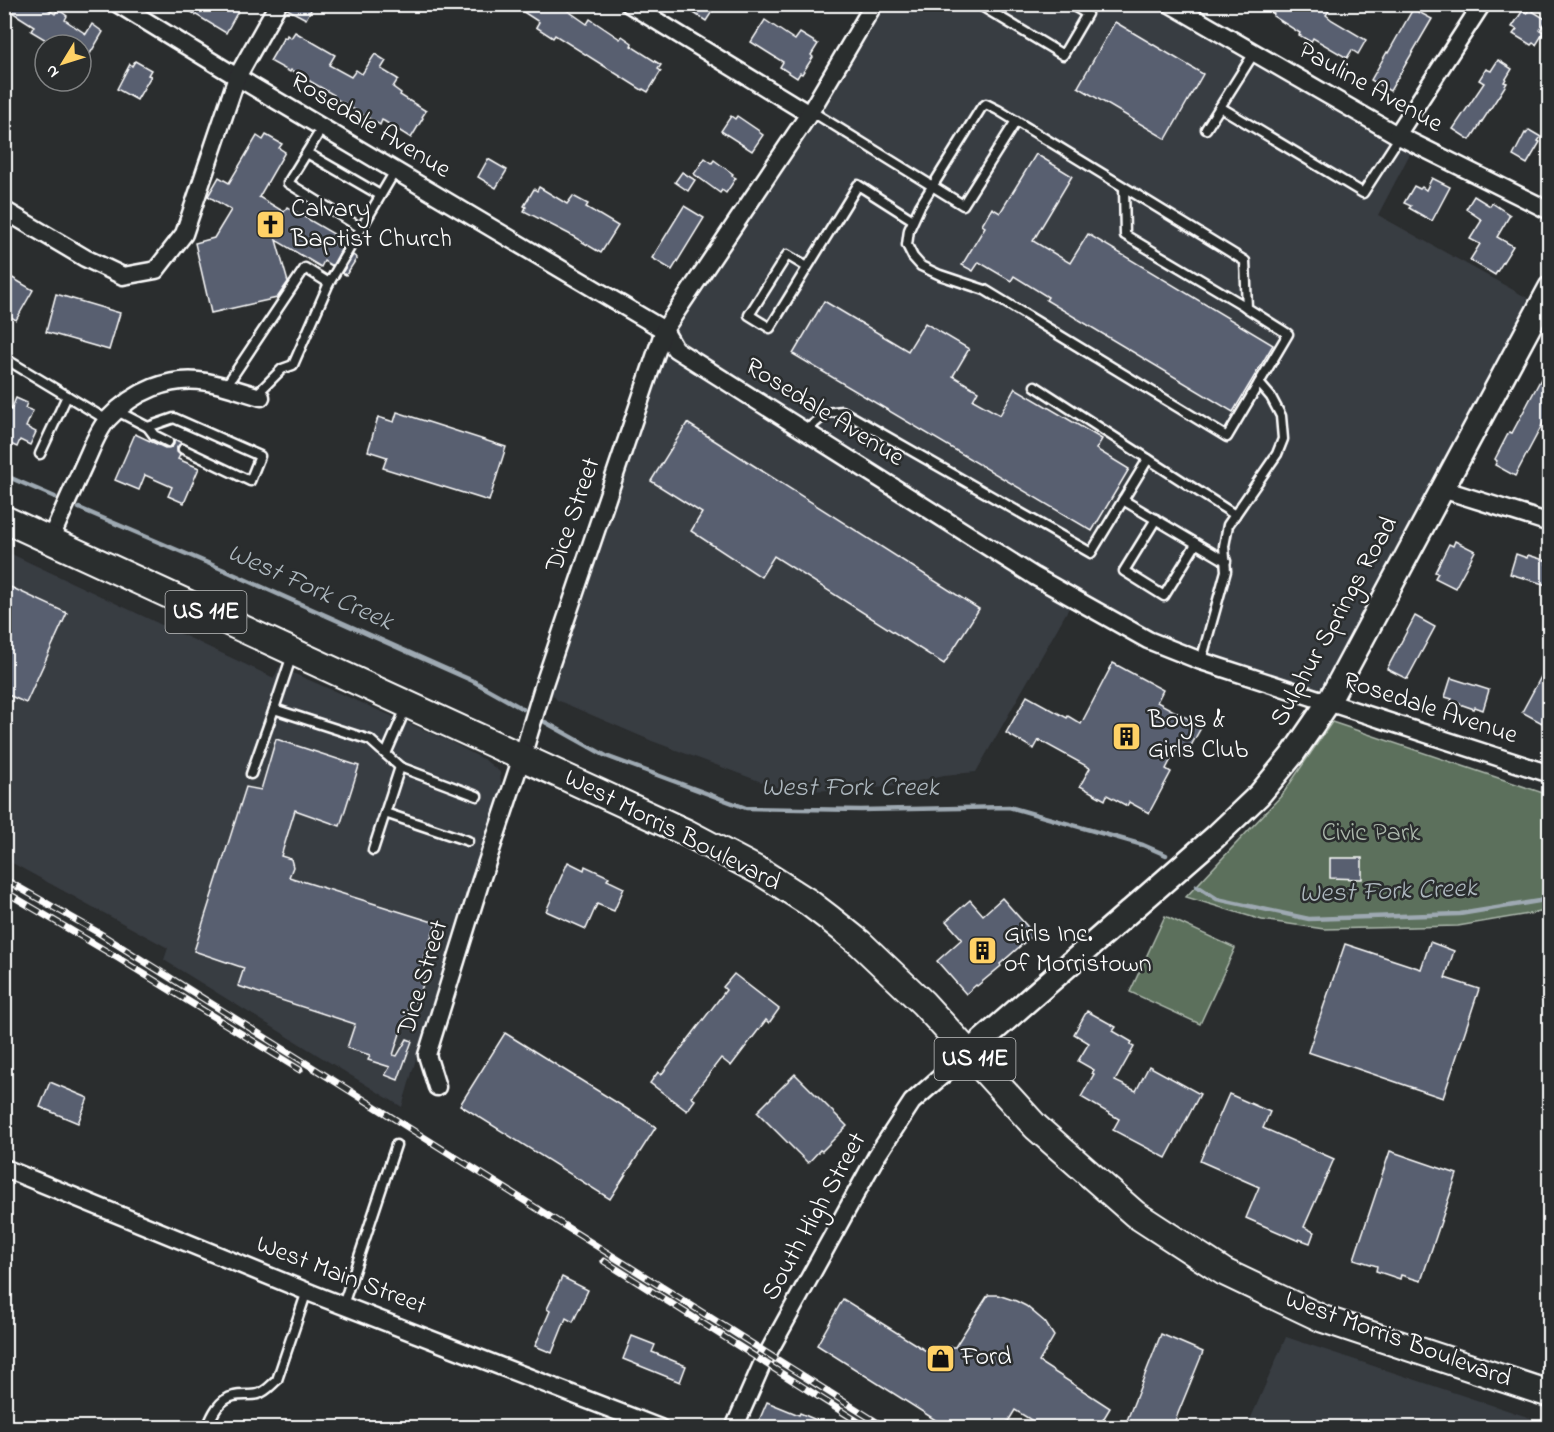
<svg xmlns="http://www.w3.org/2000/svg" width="1554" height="1432" viewBox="0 0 1554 1432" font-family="'Indie Flower',sans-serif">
	<rect width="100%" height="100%" fill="#2a2d2e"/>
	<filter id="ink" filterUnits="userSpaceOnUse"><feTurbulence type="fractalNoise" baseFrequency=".0167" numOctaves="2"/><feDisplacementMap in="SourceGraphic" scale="12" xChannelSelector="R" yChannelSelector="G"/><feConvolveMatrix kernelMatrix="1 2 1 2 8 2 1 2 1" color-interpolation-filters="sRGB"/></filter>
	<g filter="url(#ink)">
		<g fill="#383c42">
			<polygon points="870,5 1170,5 1415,144 1378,215 1540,305 1328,703 1201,661 1074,599 976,772 944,775 897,786 874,788 808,791 791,790 775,787 652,741 557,700 544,684 664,330"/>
			<polygon points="5,551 274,678 279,667 447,740 485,760 500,772 502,789 437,987 402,1107 164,960 168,948 5,859"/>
			<polygon points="1286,1337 1549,1424 1549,1427 1247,1427"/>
		</g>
		<g fill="#5b705b" stroke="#adb8ad" stroke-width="1.5">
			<polygon points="1332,722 1549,795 1549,907 1540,912 1458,926 1324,929 1262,920 1186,897 1282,795"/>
			<polygon points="1165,916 1235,948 1200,1024 1130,992"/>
		</g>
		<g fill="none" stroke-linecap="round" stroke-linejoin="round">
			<g stroke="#9ea9b2" stroke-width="4.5">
				<polyline points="4,475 55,497"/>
				<polyline points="79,508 224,570 473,681 523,709"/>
				<polyline points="545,722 606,756 746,808 861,810 1009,807 1143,845 1166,855"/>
				<polyline points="1197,886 1217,899 1309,919 1460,914 1539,901 1550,896"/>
			</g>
		</g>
		<g fill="#595f70" stroke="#fff" stroke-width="1.5">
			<polygon points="4,4 40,4 55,14 58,9 67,16 65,20 86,34 92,24 103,32 81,69 81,45 75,45 57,34 51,43 31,31 34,26 4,7"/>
			<polygon points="178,4 240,4 237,11 238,11 226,33"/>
			<polygon points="288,4 314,4 306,19 287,9"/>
			<polygon points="511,4 571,4 567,10 587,24 590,19 620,39 622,36 632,43 631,46 661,65 658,69 661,71 648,92 643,89 642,90 555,35 553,38 536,27 539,22"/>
			<polygon points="696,4 717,4 706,21 692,12"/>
			<polygon points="1258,4 1319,4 1329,11 1326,15 1332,20 1366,40 1358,54 1352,50 1347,58 1313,38 1311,42 1299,35 1300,33 1273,16 1274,14"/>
			<polygon points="1413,9 1432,19 1390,91 1371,80 1387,52 1388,53"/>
			<polygon points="1529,9 1547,20 1540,30 1544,32 1536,45 1533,43 1531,45 1513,34 1517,29 1512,27 1523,10 1527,13"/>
			<polygon points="765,20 795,40 800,33 818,44 811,55 813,57 802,74 800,73 797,78 780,67 783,62 751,42"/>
			<polygon points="1115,22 1203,74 1166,139 1078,87"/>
			<polygon points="295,32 335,55 329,65 351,77 356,70 362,74 375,54 386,61 381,69 398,79 393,87 401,93 400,95 426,111 422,117 423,118 411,138 384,121 382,120 380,125 333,97 334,95 291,70 290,72 270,61 284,37 286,38 287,35 291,38"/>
			<polygon points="1498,60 1512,69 1504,82 1507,83 1500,94 1470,140 1453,129 1484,83 1479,80 1486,69 1491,71"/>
			<polygon points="135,61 151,70 148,75 151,76 137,100 117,89 130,64 132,66"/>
			<polygon points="731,116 735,119 737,116 759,131 759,132 763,135 752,151 721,131"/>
			<polygon points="1529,130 1541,137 1538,141 1540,142 1527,164 1513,156 1525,133 1526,134"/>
			<polygon points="266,135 282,144 279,148 285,152 259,197 284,212 287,207 339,237 335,244 342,248 332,266 324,261 321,267 276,240 288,282 277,298 211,313 195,243 214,238 231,210 208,196 219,177 229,183 257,136 263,140"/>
			<polygon points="1036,154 1072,176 1033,241 1070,263 1088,234 1273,345 1233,412 1046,300 1048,297 1014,276 1011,281 979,262 973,271 962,265 985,227 982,225 992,208 1000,213"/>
			<polygon points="705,158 712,163 714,160 733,174 732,176 736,178 726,193 722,190 720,193 694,174"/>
			<polygon points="488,159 507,170 496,188 478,177"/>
			<polygon points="682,172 695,180 688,191 675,182"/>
			<polygon points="1432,178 1450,187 1432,221 1409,208 1411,206 1404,203 1414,186 1420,189 1422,187 1426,190"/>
			<polygon points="539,187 567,204 573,196 588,204 586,207 618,226 601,253 569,234 524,211 526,207 524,206 534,189 537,191"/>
			<polygon points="1474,196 1490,206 1492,203 1510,215 1497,237 1513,246 1495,275 1470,260 1480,244 1470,239 1482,220 1466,209"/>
			<polygon points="684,206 704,218 672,270 652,258"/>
			<polygon points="353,255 357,258 346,275 342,273"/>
			<polygon points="4,273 33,290 16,320 4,313"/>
			<polygon points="56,294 120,313 109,350 46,332"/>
			<polygon points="824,301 908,351 925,323 969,349 953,376 978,391 973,400 1000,415 1015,388 1102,439 1096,449 1129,469 1092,531 793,354"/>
			<polygon points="1550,362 1550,410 1515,476 1495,465 1497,461 1495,459 1509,432 1512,433"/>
			<polygon points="16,398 27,403 25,408 33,411 26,427 36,432 30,445 20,440 17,447 4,441 4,407 11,410"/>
			<polygon points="397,412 506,447 489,501 383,468 387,457 368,451 378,417 394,422"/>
			<polygon points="687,423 979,609 944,664 774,556 761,577 691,531 702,513 651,481"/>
			<polygon points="135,434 165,448 172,447 174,444 174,439 182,443 177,447 177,452 180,455 178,459 199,468 184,503 168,496 172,487 145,475 139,490 115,480"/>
			<polygon points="1455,541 1475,551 1455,588 1435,578 1438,573 1435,572 1449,544 1453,546"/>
			<polygon points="1516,554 1527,558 1528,555 1547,561 1546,564 1550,565 1550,586 1510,574"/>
			<polygon points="4,584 67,613 26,703 4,693"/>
			<polygon points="1415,616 1435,627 1407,679 1387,669"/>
			<polygon points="1550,660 1550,709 1542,723 1522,712"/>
			<polygon points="1113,663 1163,690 1157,702 1202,726 1188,751 1178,746 1166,769 1171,772 1149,813 1129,802 1127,806 1107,795 1105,800 1080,786 1090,768 1039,740 1034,749 1006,733 1027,696 1067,718 1068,716 1081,724"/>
			<polygon points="1451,678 1489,690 1483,710 1475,707 1474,709 1451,701 1452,699 1445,697"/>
			<polygon points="276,739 359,766 340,826 295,810 281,856 291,859 293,867 289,877 436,923 419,974 425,976 418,1003 411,1000 393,1055 397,1056 407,1039 412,1041 398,1080 385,1075 390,1067 368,1060 370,1055 347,1048 355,1024 238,986 244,968 194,951 246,787 261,790"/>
			<polygon points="1330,858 1362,858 1362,879 1330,878"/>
			<polygon points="568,862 584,870 585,866 609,877 607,880 624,888 614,911 597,904 586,929 546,911"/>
			<polygon points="1002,898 1034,934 1000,964 1001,966 977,986 976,985 966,994 937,961 962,939 946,921 970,900 983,915"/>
			<polygon points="1430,942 1454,951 1445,978 1479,989 1443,1098 1308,1052 1345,944 1421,969"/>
			<polygon points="734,974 779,1009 769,1023 766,1020 731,1066 721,1058 691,1097 695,1100 687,1111 650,1083 658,1072 661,1075 726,990 723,987"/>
			<polygon points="1087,1011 1116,1027 1113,1031 1132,1042 1130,1045 1134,1047 1115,1081 1136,1091 1149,1066 1200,1094 1166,1158 1113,1130 1119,1119 1081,1097 1094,1074 1092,1073 1094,1070 1078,1061 1089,1043 1074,1034"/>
			<polygon points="505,1033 656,1127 610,1199 460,1105"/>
			<polygon points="795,1074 847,1126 822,1151 820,1150 808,1163 757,1112"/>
			<polygon points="50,1082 88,1098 78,1123 40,1107"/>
			<polygon points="1229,1094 1270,1112 1263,1128 1334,1159 1304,1227 1314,1232 1310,1243 1299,1239 1299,1241 1246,1218 1259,1187 1200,1161"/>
			<polygon points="1390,1151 1457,1174 1421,1281 1401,1275 1400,1279 1376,1271 1377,1266 1354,1259"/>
			<polygon points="562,1277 588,1290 573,1322 566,1318 552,1353 535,1346 550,1311 547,1309"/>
			<polygon points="988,1295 998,1295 1016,1301 1026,1306 1045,1322 1054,1336 1039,1362 1110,1408 1098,1428 1044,1428 1015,1410 1004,1428 948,1428 817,1345 843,1299 931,1354 941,1347 955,1347"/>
			<polygon points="1161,1334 1203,1352 1172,1428 1124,1428"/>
			<polygon points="632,1336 655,1345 652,1352 686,1366 680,1382 623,1359"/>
			<polygon points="767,1402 799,1415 800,1413 835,1428 770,1428 758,1423"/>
		</g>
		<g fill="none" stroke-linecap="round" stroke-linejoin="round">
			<defs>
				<g id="lane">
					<polyline points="978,4 1063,55 1087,14 1070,4"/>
					<polyline points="1254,53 1220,107 1363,193 1400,136"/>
					<polyline points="811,111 963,205 1016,121"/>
					<polyline points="322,128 288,183 361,228"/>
					<polyline points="1206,129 1220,107"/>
					<polyline points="307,153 380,195"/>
					<polyline points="1124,187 1125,235 1243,305 1247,308 1288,334 1227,437 985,290 940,275 921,266 913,257 907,245 909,230 920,206 981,108 986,104 998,110 1245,261 1247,308"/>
					<polyline points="807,267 787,255 749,315 770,328 858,185 913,220"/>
					<polyline points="4,358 107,420"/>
					<polyline points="226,386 305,268 329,283"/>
					<polyline points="1035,386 1235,515"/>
					<polyline points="256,395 282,369 293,365 329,283 395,171"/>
					<polyline points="117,411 148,427 174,418 260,456 250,481 183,449"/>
					<polyline points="148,427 154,435 168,442"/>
					<polyline points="805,431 827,413 842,411 1091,553 1148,459"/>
					<polyline points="40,454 67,396"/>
					<polyline points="1123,500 1226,561"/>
					<polyline points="1156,519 1124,571 1164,596 1196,544"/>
					<polyline points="1201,661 1226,571 1224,546 1228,525 1277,454 1283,439 1281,416 1271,397 1259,383"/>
					<polyline points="274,709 292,655"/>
					<polyline points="386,754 406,708"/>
					<polyline points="251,774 274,709 370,740 400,767 477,796"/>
					<polyline points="385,813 468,841"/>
					<polyline points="373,850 400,767"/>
					<polyline points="343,1305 396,1145"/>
					<path d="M207,1428C212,1415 219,1399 234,1396C241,1394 250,1396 258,1394C266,1392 271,1385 277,1380L307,1291"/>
				</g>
				<g id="street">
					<polyline points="118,4 237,77 664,330 675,349 1034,576 1148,640 1201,661 1550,774"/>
					<polyline points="629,4 809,114"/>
					<polyline points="1170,4 1397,135 1550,211"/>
					<polyline points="1397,135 1482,4"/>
					<polyline points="4,210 85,258 123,276 156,270 184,234 237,77 278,4"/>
					<polyline points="1442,489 1550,523"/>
					<path d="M50,540C62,513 74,486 86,460C92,447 98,430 108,419C133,392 170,375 207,382C225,385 243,392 261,397"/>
					<polyline points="437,1087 427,1055 480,883 522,757 544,684 664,330 809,114 874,4"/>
					<polyline points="4,1168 313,1294 660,1428"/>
					<polyline points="734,1428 763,1362 876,1157 912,1102 969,1052"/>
				</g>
				<polyline id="secondary" points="969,1052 1215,837 1259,795 1293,754 1328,703 1550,288"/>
				<polyline id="primary" points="4,519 687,833 761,872 808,902 829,918 860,943 923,1003 1036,1127 1135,1214 1224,1272 1323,1319 1550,1394"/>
			</defs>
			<use href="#lane" stroke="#fff" stroke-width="13"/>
			<use href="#street" stroke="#fff" stroke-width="21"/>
			<use href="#secondary" stroke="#fff" stroke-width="27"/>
			<use href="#primary" stroke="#fff" stroke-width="30"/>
			<use href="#lane" stroke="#2a2d2e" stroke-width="8"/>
			<use href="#street" stroke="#2a2d2e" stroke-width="16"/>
			<use href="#secondary" stroke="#2a2d2e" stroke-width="22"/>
			<use href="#primary" stroke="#2a2d2e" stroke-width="26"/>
			<defs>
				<g id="rail">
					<polyline points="4,879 99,933 886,1428"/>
					<polyline points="4,891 118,958 300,1070"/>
					<polyline points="604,1261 868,1428"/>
				</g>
			</defs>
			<use href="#rail" stroke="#fff" stroke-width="7"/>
			<use href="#rail" stroke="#2a2d2e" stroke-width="4.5" stroke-dasharray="14" stroke-linecap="butt"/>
		</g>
	</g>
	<defs>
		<symbol id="church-square" viewBox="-11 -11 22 22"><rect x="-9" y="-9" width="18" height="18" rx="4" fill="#ffd166" stroke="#2a2d2e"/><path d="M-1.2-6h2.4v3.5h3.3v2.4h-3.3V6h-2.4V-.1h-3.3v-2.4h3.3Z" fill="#111"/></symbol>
		<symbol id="building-square" viewBox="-11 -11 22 22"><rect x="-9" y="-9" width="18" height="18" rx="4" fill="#ffd166" stroke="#2a2d2e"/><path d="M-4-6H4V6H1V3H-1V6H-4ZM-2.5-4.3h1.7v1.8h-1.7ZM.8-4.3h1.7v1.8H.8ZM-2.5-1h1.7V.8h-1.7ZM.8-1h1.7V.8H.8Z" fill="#111"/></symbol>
		<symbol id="shop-square" viewBox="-11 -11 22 22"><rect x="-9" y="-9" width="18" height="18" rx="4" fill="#ffd166" stroke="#2a2d2e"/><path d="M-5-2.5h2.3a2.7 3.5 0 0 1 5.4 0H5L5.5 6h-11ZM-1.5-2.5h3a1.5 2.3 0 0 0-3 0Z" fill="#111"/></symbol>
	</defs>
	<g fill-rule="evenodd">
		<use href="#church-square" x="254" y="208" width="33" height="33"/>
		<use href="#building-square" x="1110" y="720" width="33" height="33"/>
		<use href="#building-square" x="966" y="934" width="33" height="33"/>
		<use href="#shop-square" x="924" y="1342" width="33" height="33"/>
	</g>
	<g text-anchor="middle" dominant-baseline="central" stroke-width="5" stroke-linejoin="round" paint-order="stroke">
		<g fill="#2a2d2e" stroke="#bfc0c0" stroke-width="1.5">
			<rect x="165.5" y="591" width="81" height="42" rx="4.5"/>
			<rect x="934.5" y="1038" width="81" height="42" rx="4.5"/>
		</g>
		<g font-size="24" font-weight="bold" fill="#fff">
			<text x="206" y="612">US 11E</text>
			<text x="975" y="1059">US 11E</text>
		</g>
		<g font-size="26" fill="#fff" stroke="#2a2d2e">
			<text transform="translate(1370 88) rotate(29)">Pauline Avenue</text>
			<text transform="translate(370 126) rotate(31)">Rosedale Avenue</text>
			<text transform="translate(824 413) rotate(32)">Rosedale Avenue</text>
			<text transform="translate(574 515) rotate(-71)">Dice Street</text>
			<text transform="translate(1335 622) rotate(-61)">Sulphur Springs Road</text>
			<text transform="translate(1430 709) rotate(18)">Rosedale Avenue</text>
			<text transform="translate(672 831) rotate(27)">West Morris Boulevard</text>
			<text transform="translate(424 978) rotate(-73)">Dice Street</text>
			<text transform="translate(815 1217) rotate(-61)">South High Street</text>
			<text transform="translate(341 1276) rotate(21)">West Main Street</text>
			<text transform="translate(1398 1340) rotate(20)">West Morris Boulevard</text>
		</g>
		<g font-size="26" fill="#fff" stroke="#2a2d2e" text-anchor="start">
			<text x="291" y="210">Calvary<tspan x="291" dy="30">Baptist Church</tspan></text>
			<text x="1148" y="721">Boys &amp;<tspan x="1148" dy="30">Girls Club</tspan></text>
			<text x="1004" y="935">Girls Inc.<tspan x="1004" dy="30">of Morristown</tspan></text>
			<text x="961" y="1358">Ford</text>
		</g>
		<g font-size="26" fill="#adb8ad" stroke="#2a2d2e">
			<text x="1371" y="834">Civic Park</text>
		</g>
		<g font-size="27" font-style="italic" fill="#aeb8bf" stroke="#2a2d2e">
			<text transform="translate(310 588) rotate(24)">West Fork Creek</text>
			<text x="850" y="788">West Fork Creek</text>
			<text transform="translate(1388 892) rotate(-2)">West Fork Creek</text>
		</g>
	</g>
	<rect width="1554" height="1432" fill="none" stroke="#2a2d2e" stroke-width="24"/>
	<rect x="12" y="12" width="1530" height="1408" fill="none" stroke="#fff" stroke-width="2" filter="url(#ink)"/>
	<g transform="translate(63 63) rotate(232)"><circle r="28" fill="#2a2d2e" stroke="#7f8182" stroke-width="1.5"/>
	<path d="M0-4.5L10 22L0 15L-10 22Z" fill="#ffd166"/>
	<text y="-9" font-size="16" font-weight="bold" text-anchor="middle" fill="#ffffff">N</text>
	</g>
</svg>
